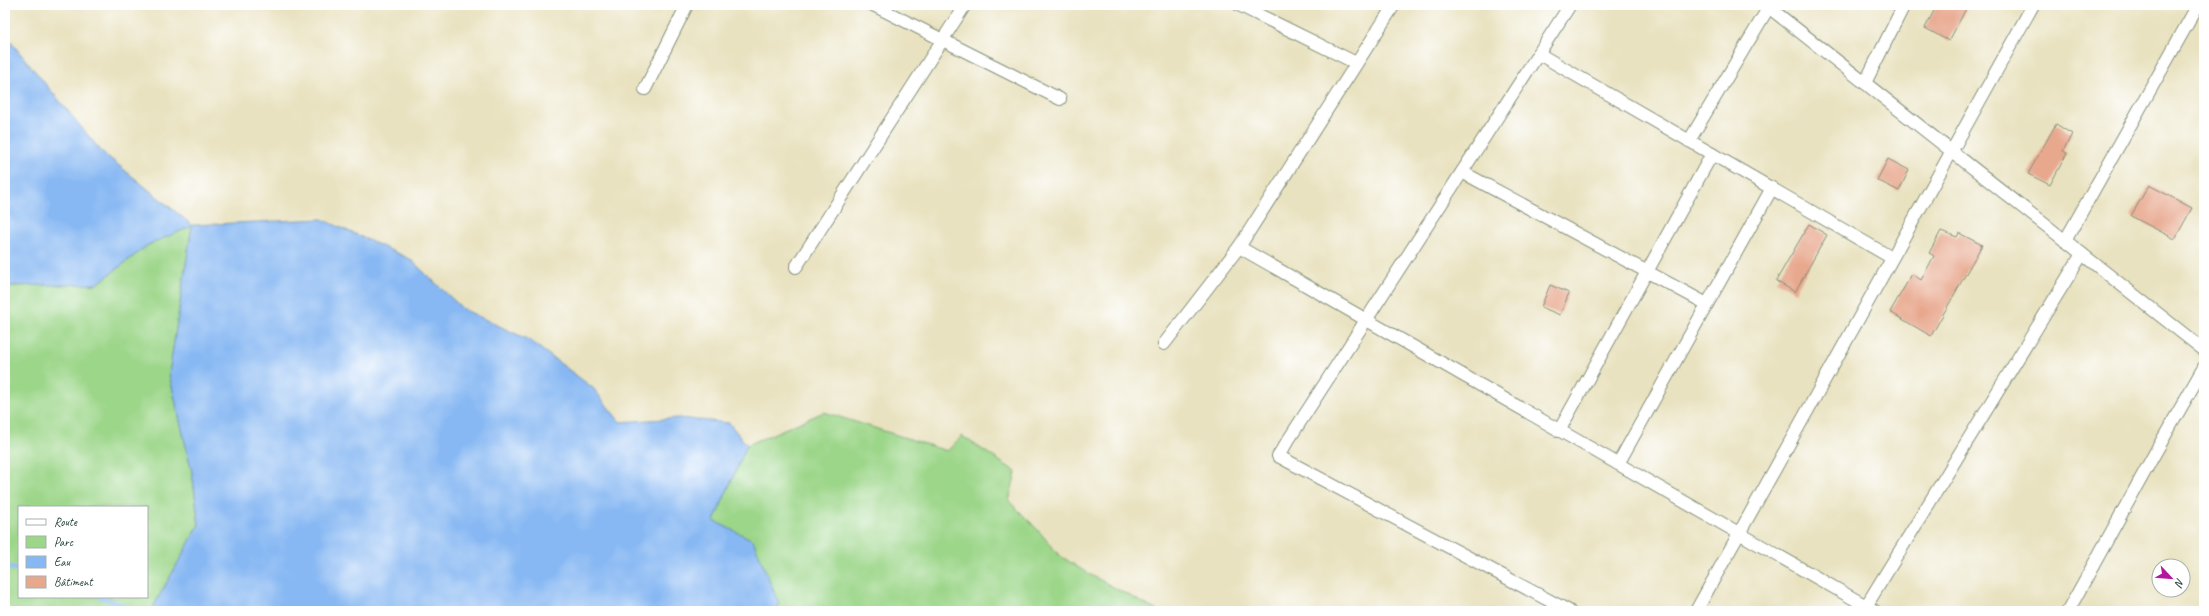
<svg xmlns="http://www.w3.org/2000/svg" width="2209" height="616" viewBox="0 0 2209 616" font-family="Caveat,sans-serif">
	<rect width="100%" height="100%" fill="#fff"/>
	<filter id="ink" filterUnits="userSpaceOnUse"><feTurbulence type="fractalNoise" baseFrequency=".025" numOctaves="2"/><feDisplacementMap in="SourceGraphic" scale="8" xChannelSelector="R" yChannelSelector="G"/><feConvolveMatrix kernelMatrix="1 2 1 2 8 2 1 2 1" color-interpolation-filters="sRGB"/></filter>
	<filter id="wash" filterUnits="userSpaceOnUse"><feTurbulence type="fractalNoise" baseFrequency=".012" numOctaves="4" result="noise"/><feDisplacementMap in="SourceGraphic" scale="16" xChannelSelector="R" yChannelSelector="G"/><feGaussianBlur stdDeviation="0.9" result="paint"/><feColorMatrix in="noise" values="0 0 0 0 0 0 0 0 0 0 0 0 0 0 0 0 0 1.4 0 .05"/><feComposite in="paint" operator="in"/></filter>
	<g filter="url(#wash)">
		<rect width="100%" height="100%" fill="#e9e2c0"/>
		<g fill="#9cd689" stroke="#5e8a5e" fill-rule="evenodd">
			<path d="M192,225L169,374L192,472L199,525L151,611H5V286L97,284L148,245ZM19,507H147V597H19Z"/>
			<polygon points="824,412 947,451 962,436 1016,472 1009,501 1037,529 1059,555 1087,573 1158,611 777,611 779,604 714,521 747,445"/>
		</g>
		<polygon fill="#87b8f3" stroke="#537a94" points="5,35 101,151 192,225 322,219 410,259 463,309 529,340 593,388 620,422 679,418 729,423 747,445 714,521 753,540 779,604 777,611 151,611 199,525 192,472 169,374 192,226 148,245 97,284 5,286"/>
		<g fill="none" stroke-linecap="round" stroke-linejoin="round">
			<g stroke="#87b8f3" stroke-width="4.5">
				<polyline points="5,566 19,570"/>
				<polyline points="100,597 138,611"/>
			</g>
		</g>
		<g id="blocks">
			<g fill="#e8a88e">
				<polygon points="1937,5 1968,5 1949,41 1925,28"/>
				<polygon points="2056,124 2072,134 2063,151 2067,153 2050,185 2028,174"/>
				<polygon points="1888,159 1909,170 1899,191 1877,180"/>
				<polygon points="2149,185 2192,208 2175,239 2131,216"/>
				<polygon points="1809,224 1827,235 1795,292 1776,281"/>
				<polygon points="1941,231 1957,237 1959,233 1982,245 1931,336 1890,312 1912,274 1921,280 1934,256 1929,253"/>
				<polygon points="1550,285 1569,293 1560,315 1541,307"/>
			</g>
		</g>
	</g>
	<g filter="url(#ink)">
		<use href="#blocks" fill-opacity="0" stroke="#84907a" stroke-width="1"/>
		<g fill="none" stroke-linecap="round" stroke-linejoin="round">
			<defs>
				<g id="minor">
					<polyline points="873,5 1060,99"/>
					<polyline points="1239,5 1356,63"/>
					<polyline points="1766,5 2204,350"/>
					<polyline points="1539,54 1892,258"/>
					<polyline points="1865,83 1904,5"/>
					<polyline points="645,89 687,5"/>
					<polyline points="1689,141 1770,5"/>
					<polyline points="1462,172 1707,304"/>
					<polyline points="2065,241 2198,5"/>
					<polyline points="1239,247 1875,611"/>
					<polyline points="796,267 965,5"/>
					<polyline points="1164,344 1239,247 1394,5"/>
					<polyline points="1559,431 1712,154"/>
					<polyline points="1618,464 1772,188"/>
					<polyline points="1569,611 1278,456 1570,5"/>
					<polyline points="1696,611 2033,5"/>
					<polyline points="1863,611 2082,254"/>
					<polyline points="2068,611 2155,453 2204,367"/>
				</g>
			</defs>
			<use href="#minor" stroke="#84907a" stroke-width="14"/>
			<use href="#minor" stroke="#fff" stroke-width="12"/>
		</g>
	</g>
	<rect width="2209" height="616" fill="none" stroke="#fff" stroke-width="20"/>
	<rect x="18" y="506" width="130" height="92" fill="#ffffff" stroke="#a5b1ae"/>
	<rect x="26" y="519" width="20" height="6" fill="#ffffff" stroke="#a5b1ae"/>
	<text x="54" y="526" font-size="12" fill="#1f3d34">Route</text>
	<rect x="26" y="536" width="20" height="12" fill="#9cd689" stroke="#a5b1ae"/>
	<text x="54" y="546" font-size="12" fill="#1f3d34">Parc</text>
	<rect x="26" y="556" width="20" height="12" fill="#87b8f3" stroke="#a5b1ae"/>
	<text x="54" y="566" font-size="12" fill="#1f3d34">Eau</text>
	<rect x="26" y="576" width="20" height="12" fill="#e8a88e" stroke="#a5b1ae"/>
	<text x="54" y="586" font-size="12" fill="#1f3d34">Bâtiment</text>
	<g transform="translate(2171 578) rotate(116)"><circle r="19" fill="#ffffff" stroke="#a5b1ae"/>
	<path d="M0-3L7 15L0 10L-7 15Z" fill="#b5179e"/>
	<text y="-6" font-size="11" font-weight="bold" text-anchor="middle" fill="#1f3d34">N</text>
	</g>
</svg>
